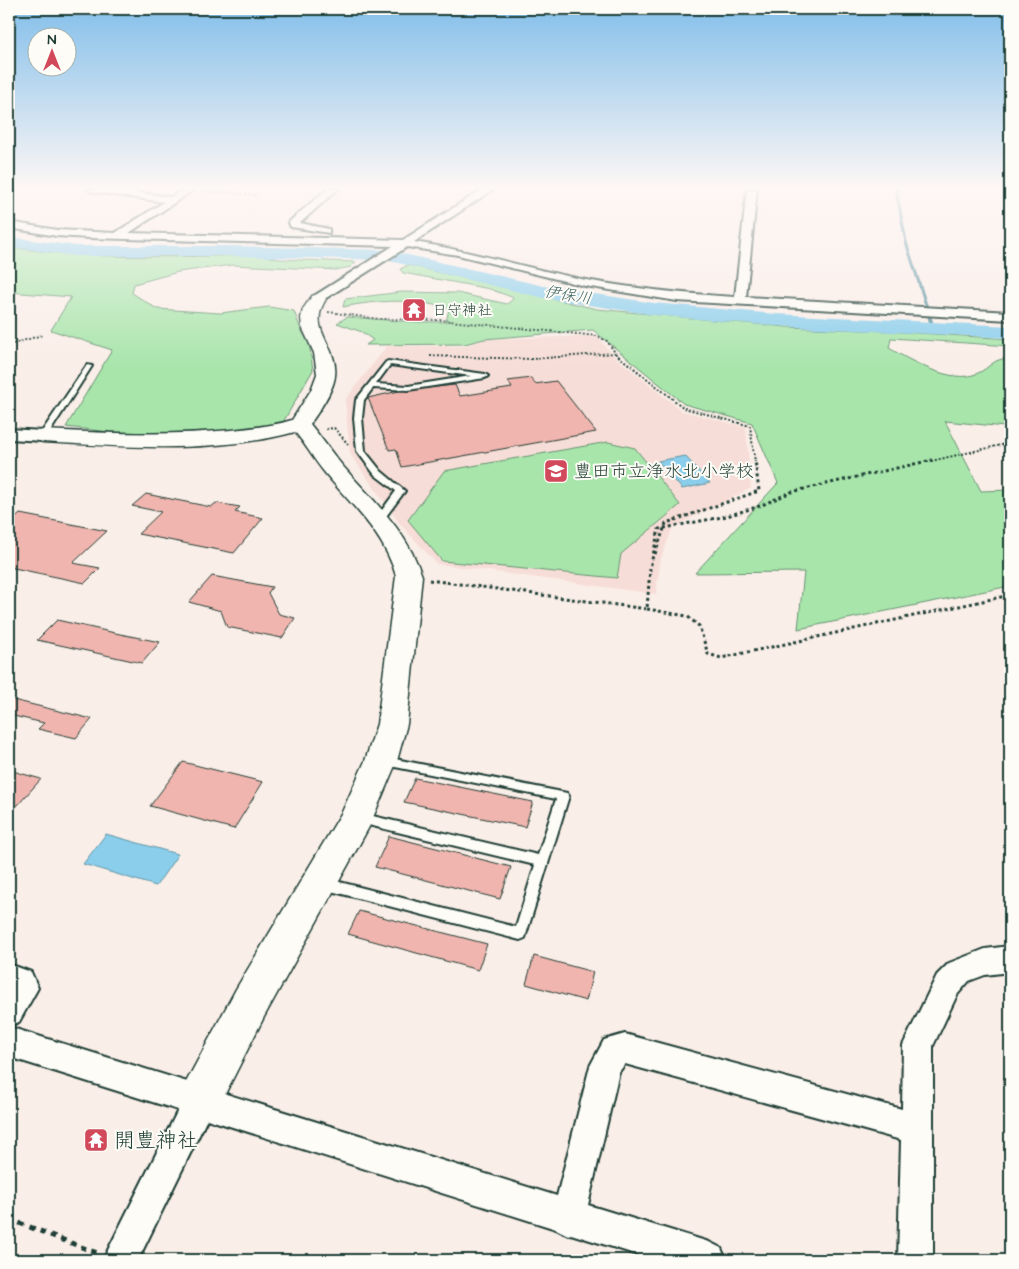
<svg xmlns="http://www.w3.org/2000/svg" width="1019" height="1269" viewBox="0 0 1019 1269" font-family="'Architects Daughter','Klee One',sans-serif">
	<rect width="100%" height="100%" fill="#faeee8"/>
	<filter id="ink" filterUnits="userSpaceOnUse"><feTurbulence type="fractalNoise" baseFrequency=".02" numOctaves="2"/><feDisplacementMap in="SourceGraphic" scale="10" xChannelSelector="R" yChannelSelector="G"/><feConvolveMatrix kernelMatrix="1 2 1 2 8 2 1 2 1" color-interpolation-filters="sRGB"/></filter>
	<g filter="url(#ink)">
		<polygon fill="#f7ddd7" points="597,336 614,356 682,411 746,427 751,488 673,527 661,558 656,594 437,564 400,524 350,454 345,400 387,346 466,346 484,339"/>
		<g fill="#a8e5ab" stroke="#649170">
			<path d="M9,247C93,260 176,257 261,255L280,259L356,262L351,267L336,270L233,265L178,272L134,284L132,293L157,309L220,313L269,307L294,311L301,330L309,343L313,370L282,424L162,438L66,427L112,350L51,330L71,297L9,292Z"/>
			<path d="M408,265L597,309L786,327L886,331L1010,339V346L891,338L889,348C911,361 951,384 976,374C991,368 993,357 1010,359V420L1005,427L945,421L981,491L1010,490V586L798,629L804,572L695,573L778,483L752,423L684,404L593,330L484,339L465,344L366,345L373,340L362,332L337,323L347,317L413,322H446L449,309C416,298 377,300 343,307L345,299L402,292L457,293L507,304L514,298L490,289L403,273L400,269Z"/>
			<polygon points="608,442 635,448 680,505 621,554 617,578 442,561 408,520 444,471"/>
		</g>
		<g fill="#8aceec" stroke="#5f94a2">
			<polygon points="685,456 710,483 682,489 658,461"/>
			<polygon points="106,834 177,854 178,854 156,886 83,864"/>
		</g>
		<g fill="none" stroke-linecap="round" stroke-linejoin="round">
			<polyline stroke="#5f94a2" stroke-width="3" points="896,189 906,242 927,308"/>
			<polyline stroke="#5f94a2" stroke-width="4" points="926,306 933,328"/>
			<polygon fill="#8aceec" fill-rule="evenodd" points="9,237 77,246 229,246 386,250 544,286 654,303 776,314 1010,326 1010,338 776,326 654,315 544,298 386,260 229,256 77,256 9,247"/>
		</g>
		<g fill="#f0b5ae" stroke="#1f3d34">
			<polygon points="531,378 535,384 556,381 596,432 402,467 396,449 389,450 368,398 399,391 455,385 460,396 512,388 508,381"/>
			<polygon points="146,494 211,507 216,503 240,507 235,512 263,518 234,553 138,534 161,512 132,506"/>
			<polygon points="20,514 107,531 73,563 100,568 85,583 9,567 9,524"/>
			<polygon points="212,576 272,587 268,593 279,614 295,618 282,638 227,627 221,611 189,602"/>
			<polygon points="57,620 115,633 160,642 142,663 37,640"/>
			<polygon points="9,699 92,719 76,738 38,729 44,723 9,715"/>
			<polygon points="183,762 263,782 234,829 150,806"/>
			<polygon points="9,770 41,779 9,815"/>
			<polygon points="415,778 533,802 525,827 404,802"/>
			<polygon points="389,836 511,867 500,899 375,867"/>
			<polygon points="359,911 487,944 478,970 348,934"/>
			<polygon points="534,956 593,972 586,1001 526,984"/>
		</g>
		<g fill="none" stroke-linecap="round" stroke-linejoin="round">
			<defs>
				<g id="lane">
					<path d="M388,361L485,374L488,376L485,378L408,390L373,388L364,400L362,418L365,451L381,471L405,491L381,523L378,524L374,521L396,491L375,475L357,451L354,418L356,400L386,362ZM390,365L471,376L408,386L376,384Z"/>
					<polygon points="87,365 92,366 46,438 40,438 39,436"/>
					<polygon points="385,757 567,793 569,796 525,938 520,940 319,888 317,884 319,880 324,878 516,927 535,865 360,823 356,822 354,818 356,814 360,813 538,855 556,799 385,765 381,764 379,761 381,758"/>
				</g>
				<g id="street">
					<path d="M87,189H113L171,197L184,189H195L129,233L403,240L483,189H494L414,242C473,251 529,269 586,280C636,289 685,294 735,297L747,189H757L746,297L1010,312V320L677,301L585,286L458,255L407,247L318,303L314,302V296L393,246L89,238L57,236L9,228V222L57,230L115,233L164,202L92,192Z"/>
					<polygon points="327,189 338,189 300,223 329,229 329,233 291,227 289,223 290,221"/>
					<polygon points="9,429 43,431 51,436 43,441 9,439"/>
					<polygon points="1010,946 1010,972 985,975 969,981 957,995 933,1046 933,1260 898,1260 901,1140 625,1064 619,1072 588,1205 709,1242 721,1248 726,1260 654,1260 571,1234 568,1235 556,1229 207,1119 138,1260 103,1260 178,1110 9,1057 9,1027 557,1196 590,1066 604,1040 625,1034 902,1109 903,1045 937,975 949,963 985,949"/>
					<polygon points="9,964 31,972 38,988 19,1022 9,1026"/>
				</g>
				<path id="secondary" d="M318,294L326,299C306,331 339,345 335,376C334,389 318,413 310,424C321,437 330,451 341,464C372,500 407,530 422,576L407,724L397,761L369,827L264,1017L214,1116L199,1122L184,1116L178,1101L184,1086L236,989L342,812L365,761L377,724L396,576C384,533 352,506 325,473C314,460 306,445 295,432C214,454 126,447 43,442L36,440L33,436L36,432L43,430C106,433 169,436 231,430C251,428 273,426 292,420L311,390L317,374L314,353L302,327L301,318L303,309L312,296Z"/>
			</defs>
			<use href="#lane" stroke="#1f3d34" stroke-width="4"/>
			<use href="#street" stroke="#1f3d34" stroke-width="4"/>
			<use href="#secondary" stroke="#1f3d34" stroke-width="3"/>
			<g stroke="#1f3d34" stroke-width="2" stroke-dasharray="2 2" stroke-linecap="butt">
				<polyline points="201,191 258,195"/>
				<polyline points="328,312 379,319 440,320 597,336 607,341 616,354 684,408 750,426 755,462"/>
				<polyline points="9,345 42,335"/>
				<polyline points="430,356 531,359 615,353"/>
				<polyline points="326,429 334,428 348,444"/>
				<polyline points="927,462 1010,443"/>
			</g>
			<g stroke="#1f3d34" stroke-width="3" stroke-dasharray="3 3" stroke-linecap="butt">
				<polyline points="655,554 666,523 759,491 755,460"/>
				<polyline points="429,580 647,609 650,568 659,529 727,516 760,506 791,492 932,460"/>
				<polyline points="647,609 687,616 699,626 708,654 721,658 1010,595"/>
			</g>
			<polyline stroke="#1f3d34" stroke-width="5" stroke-dasharray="5.5 5.5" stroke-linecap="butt" points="9,1219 97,1253"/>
			<use href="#lane" fill="#fdfcf7" fill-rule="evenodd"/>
			<use href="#street" fill="#fdfcf7" fill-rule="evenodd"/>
			<use href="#secondary" fill="#fdfcf7" fill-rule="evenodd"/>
		</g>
	</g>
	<linearGradient id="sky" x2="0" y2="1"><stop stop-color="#82beea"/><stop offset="0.51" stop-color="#fdf7f5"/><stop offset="1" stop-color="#fdf7f5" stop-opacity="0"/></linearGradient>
	<rect width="1019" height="367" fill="url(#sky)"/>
	<defs>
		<symbol id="temple-square" viewBox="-11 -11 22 22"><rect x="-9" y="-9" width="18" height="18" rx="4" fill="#d1495b" stroke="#fdfcf7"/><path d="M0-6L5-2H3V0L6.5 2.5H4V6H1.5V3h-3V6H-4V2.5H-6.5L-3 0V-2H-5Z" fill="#fff"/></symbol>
		<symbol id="school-square" viewBox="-11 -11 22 22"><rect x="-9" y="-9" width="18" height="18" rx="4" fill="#d1495b" stroke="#fdfcf7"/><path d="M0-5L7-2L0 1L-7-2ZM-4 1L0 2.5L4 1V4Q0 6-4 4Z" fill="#fff"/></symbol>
	</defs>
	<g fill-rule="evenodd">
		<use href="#temple-square" x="400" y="296" width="28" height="28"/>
		<use href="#school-square" x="542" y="457" width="28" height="28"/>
		<use href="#temple-square" x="82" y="1126" width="28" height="28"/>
	</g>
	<g text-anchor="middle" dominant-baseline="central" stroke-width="4" stroke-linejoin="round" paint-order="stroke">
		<g font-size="15" fill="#1f3d34" stroke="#fdfcf7" text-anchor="start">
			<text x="432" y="310">日守神社</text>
		</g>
		<g font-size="16" font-style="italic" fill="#3a6162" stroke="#fdfcf7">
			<text transform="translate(568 295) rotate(9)">伊保川</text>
		</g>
		<g font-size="18" fill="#1f3d34" stroke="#fdfcf7" text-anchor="start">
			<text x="574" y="471">豊田市立浄水北小学校</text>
		</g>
		<g font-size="21" fill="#1f3d34" stroke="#fdfcf7" text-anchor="start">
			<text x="114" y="1140">開豊神社</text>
		</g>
	</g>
	<rect width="1019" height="1269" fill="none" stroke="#fdfcf7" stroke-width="30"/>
	<rect x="15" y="15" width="989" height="1239" fill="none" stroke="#1f3d34" stroke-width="2" filter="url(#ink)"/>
	<g transform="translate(52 52)"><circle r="24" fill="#fdfcf7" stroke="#a4b0a9"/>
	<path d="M0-4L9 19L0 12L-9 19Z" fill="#d1495b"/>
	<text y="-8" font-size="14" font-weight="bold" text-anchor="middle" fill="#1f3d34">N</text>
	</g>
</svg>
